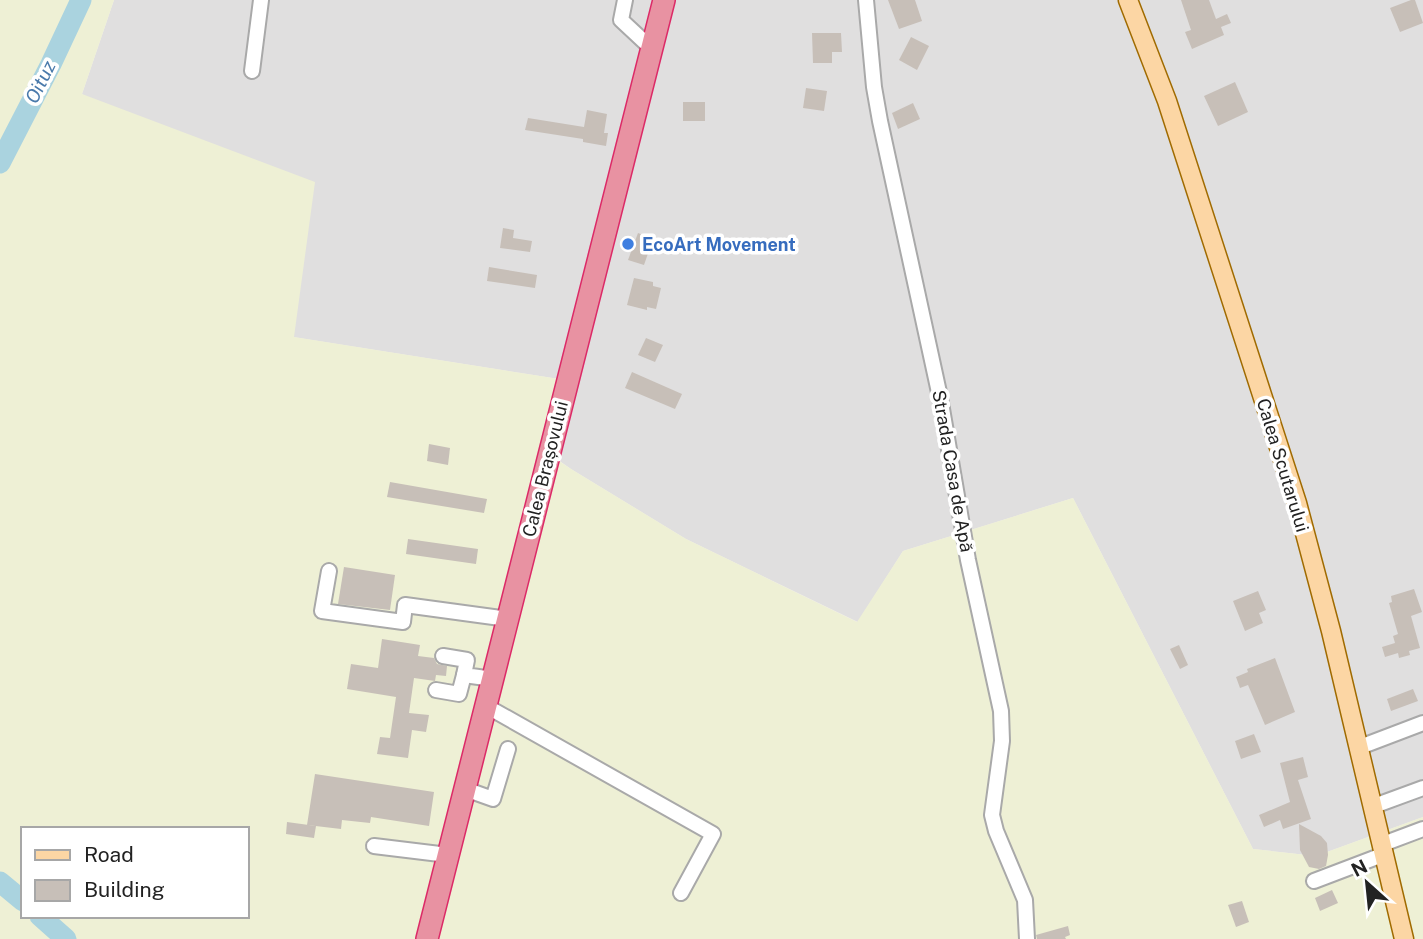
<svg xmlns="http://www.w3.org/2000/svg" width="1423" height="939" viewBox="0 0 1423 939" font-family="'Public Sans',sans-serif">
	<rect width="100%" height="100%" fill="#f2efe9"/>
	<polygon fill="#e0dfdf" points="114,0 1423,0 1423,817 1316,856 1253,849 1073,498 903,551 858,622 686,539 571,469 544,450 559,379 293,337 82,94"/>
	<path fill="#eef0d5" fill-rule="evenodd" d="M0,0H114L82,94L315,182L294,337L559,379L544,451L571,469L686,539L857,622L903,551L1073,498L1253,849L1316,856L1423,817V939H0ZM23,829H247V916H23Z"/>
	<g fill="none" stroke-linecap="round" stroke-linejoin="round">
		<g stroke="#aad3df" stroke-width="21">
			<polyline points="0,163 51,64 81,0"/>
			<polyline points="0,882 23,901"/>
			<polyline points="40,916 66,939"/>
		</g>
	</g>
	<g fill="#c7bfb8">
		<polygon points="888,0 915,0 922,21 899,29"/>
		<polygon points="1181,0 1209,0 1216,19 1227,14 1231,23 1221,27 1224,35 1192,49 1185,32 1191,30"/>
		<polygon points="1411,0 1415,0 1423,23 1400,32 1390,8"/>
		<polygon points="812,33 841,33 842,52 832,52 832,63 813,63"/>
		<polygon points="911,37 929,46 917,70 899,60"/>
		<polygon points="1235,82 1248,112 1218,126 1204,96"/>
		<polygon points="806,88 827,91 824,111 803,108"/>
		<rect x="683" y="102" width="22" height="19"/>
		<polygon points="913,103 920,119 898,129 892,113"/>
		<polygon points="587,110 607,114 604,133 608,133 606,146 583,142 583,139 525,130 528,118 584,127"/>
		<polygon points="503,228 514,230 513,238 532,241 530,252 500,248"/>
		<polygon points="638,233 653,239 644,265 628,260"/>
		<polygon points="489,267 537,275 535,288 487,281"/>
		<polygon points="634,278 653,282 653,286 661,288 656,309 647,307 647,310 627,305"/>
		<polygon points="646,338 663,345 655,362 638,355"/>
		<polygon points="632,372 682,394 675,409 625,388"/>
		<polygon points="429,444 450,448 448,465 427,461"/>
		<polygon points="390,482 487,499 484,513 387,497"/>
		<polygon points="408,539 478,549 476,564 406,554"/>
		<polygon points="344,567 395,575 390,610 338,604"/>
		<polygon points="1414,589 1422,612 1411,616 1420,648 1409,651 1410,655 1399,658 1398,653 1385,657 1382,647 1395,643 1393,636 1398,634 1389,603 1392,602 1391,596"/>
		<polygon points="1258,591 1266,610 1259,613 1263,623 1245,631 1233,601"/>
		<polygon points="382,639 420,645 418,656 434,658 437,664 447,666 446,676 436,675 435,681 414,678 409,713 429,715 426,732 412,730 408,758 377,754 380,737 390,738 396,697 347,689 351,664 378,668"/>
		<polygon points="1179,645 1188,665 1180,669 1170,649"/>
		<polygon points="1275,658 1295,712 1265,725 1248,685 1240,688 1236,677 1248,672 1247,669"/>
		<polygon points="1413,689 1418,701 1391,711 1387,699"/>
		<polygon points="1254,734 1261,752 1241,759 1235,741"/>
		<polygon points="1303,757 1308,777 1298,780 1311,819 1283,829 1280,820 1264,827 1259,815 1290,802 1280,763"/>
		<polygon points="315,774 434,792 429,826 371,817 370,823 342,820 341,829 307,825"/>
		<polygon points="287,822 316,826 314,838 286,834"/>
		<polygon points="1299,824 1321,836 1327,843 1328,855 1326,866 1319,869 1309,867 1300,850"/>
		<polygon points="1332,890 1338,903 1320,911 1315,898"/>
		<polygon points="1242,901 1249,922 1236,927 1228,905"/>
		<polygon points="1068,926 1070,935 1065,937 1066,939 1037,939 1036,935"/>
	</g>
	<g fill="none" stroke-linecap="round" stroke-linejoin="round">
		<defs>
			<g id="minor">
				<polyline points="625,0 621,20 651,48"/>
				<polyline points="866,0 874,87 880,121 940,397 968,560 1001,711 1002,741 992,815 996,831 1025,900 1027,939"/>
				<polyline points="252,71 261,0"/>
				<polyline points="329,571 322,611 403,622 405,605 508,619"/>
				<polyline points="443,656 467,660 464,675 493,679"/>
				<polyline points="436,690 459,694 464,675"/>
				<polyline points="486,706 713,834 681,893"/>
				<polyline points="1360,747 1423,723"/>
				<polyline points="465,789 493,799 508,749"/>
				<polyline points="1374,806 1423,788"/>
				<polyline points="1383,844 1423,829"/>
				<polyline points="374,846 448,855"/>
				<polyline points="1314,881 1385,854"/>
			</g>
			<polyline id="major" points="1128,0 1167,101 1297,503 1331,631 1404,939"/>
			<polyline id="highway" points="427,939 664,0"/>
		</defs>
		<use href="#minor" stroke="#a9a9a9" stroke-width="18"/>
		<use href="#major" stroke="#a06b00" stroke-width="21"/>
		<use href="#highway" stroke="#dc2a67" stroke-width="24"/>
		<use href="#minor" stroke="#fff" stroke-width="14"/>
		<use href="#major" stroke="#fcd6a4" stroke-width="18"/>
		<use href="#highway" stroke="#e892a2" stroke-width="21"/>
	</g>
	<circle fill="#3f7fe0" stroke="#fff" stroke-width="2.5" cx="628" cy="244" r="7"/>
	<g text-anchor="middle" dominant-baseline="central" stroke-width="7" stroke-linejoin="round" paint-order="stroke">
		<g font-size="18" font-weight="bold" fill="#366cbe" stroke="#fff" text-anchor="start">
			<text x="642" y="244">EcoArt Movement</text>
		</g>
		<g font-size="18" fill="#222" stroke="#fff">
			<text transform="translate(1283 465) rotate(73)">Calea Scutarului</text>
			<text transform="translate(545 469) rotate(-76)">Calea Brașovului</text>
			<text transform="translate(953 471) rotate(80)">Strada Casa de Apă</text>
		</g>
		<g font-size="19" font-style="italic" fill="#4a7aab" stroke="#fff">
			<text transform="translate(40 82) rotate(-64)">Oituz</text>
		</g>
	</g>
	<rect x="21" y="827" width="228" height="91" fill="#ffffff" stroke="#a7a7a7" stroke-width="2"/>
	<rect x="35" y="850" width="35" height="10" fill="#fcd6a4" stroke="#a7a7a7" stroke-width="2"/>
	<text x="84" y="862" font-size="21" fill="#222222">Road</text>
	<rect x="35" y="880" width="35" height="21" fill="#c7bfb8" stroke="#a7a7a7" stroke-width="2"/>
	<text x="84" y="897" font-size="21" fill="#222222">Building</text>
	<g transform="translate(1367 883) rotate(333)" stroke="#ffffff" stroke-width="5" paint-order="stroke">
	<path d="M0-5L12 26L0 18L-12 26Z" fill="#222222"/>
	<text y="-10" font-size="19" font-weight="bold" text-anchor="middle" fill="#222222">N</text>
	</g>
</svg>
